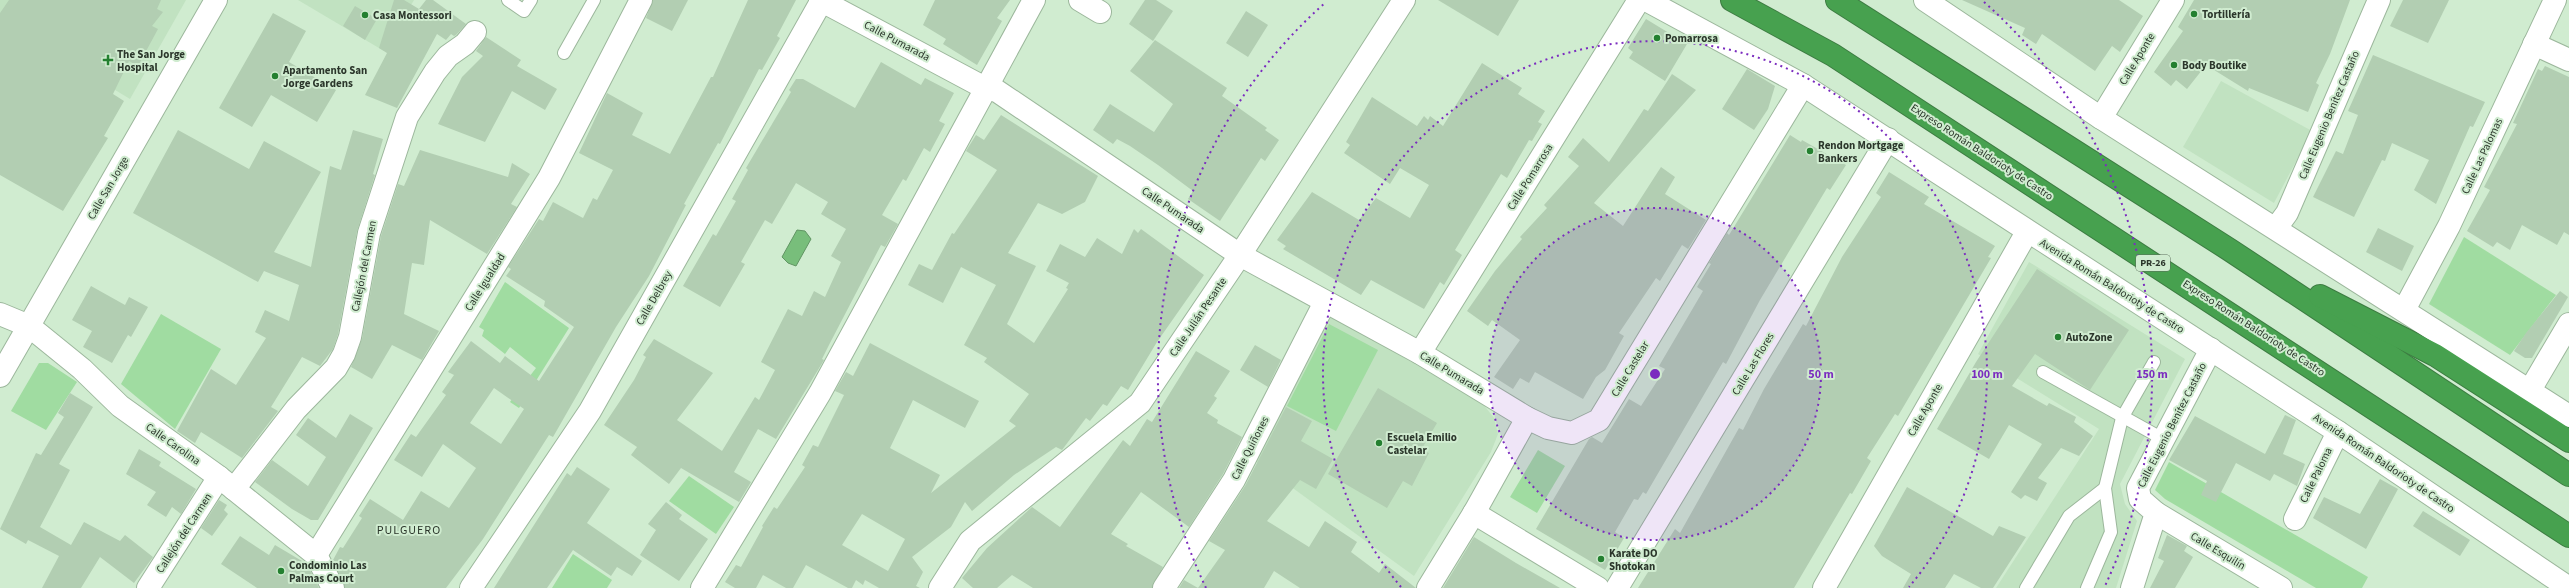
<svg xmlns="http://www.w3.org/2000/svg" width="2569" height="588" viewBox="0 0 2569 588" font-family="'Source Sans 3',sans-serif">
	<rect width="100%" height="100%" fill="#d0ecd0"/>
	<g fill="#c1e2c1">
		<polygon points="0,0 186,0 130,99 0,20"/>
		<polygon points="298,0 414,0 384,51"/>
		<polygon points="2221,81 2312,131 2274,203 2183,147"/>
		<polygon points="2029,262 2185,359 2120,484 2125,504 2137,521 2116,588 1996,588 2099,429 1978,354"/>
		<polygon points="1331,315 1483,404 1494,418 1498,434 1491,452 1414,576 1254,460"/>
	</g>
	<g fill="#a0dca1">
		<polygon points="2464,237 2556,295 2510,355 2429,304"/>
		<polygon points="505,282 569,328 519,408 510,402 536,368 510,347 505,354 482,336 484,330 479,327"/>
		<polygon points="161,314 221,349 175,429 121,384"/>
		<polygon points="1329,324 1378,350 1336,431 1287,406"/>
		<polygon points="39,363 48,363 77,382 46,430 11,411"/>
		<polygon points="1538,450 1565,466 1537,513 1510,497"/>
		<polygon points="2169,462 2368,577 2362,588 2316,588 2165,499 2155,490"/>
		<polygon points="689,476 734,507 716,534 669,501"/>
		<polygon points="573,554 612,580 607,588 552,588"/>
	</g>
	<polygon fill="#78be7b" stroke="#619563" points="797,230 805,231 811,239 796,266 788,263 782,257"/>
	<g fill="#b2ceb2" fill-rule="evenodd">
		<polygon points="9,0 161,0 157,9 163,12 152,26 158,29 138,66 129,61 113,94 124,101 104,136 108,138 63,211 0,175 0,13"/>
		<polygon points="394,0 404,0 419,9 426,0 433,0 466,24 456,35 454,36 451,34 446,40 437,34 397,108 365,95 387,53 379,48"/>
		<polygon points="653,0 688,0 672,31 646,18"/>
		<path d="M748,0H796L777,36L780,38L762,70L759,69L720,144L718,143L684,204L686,205L649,276L616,327L553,437L549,435L483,539L446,588H345L333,560L340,547L343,548L362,518L359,516L370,499L403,520L421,491L449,508L476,468L443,444L422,477L394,460L411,434L416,437L446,395L442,392L454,375L448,372L471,341L500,363L505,356L539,381L574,327L544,306L545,301L506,276L511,269L508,267L539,219L543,221L553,202L583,218L593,198L597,200L613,170L579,153L607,93L643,113L632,135L670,154L711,77H713ZM494,388L524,409L501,444L470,423Z"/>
		<polygon points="935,0 1010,0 997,18 1002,21 977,65 943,44 946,39 923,25"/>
		<polygon points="1145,0 1156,0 1173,11 1153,41 1129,24"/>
		<polygon points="1438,0 1519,0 1498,36"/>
		<polygon points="1962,0 2119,0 2143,16 2120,52 2112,46 2095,71 2042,34 2036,44 2022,35 2025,28"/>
		<polygon points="2194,0 2350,0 2330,54 2316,83 2319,85 2308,112 2249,88 2248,91 2206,65 2187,89 2176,80 2171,86 2154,72 2183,31 2178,27"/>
		<polygon points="2403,0 2449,0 2428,43 2390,26"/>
		<polygon points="355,6 377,19 365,40 343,26"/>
		<polygon points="1246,11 1268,25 1248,57 1226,43"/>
		<polygon points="273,13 306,31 289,62 336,90 317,122 271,95 252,127 219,108"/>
		<polygon points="1646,19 1687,44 1665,81 1629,58 1633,52 1628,48"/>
		<polygon points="486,37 521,60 517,66 557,89 545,110 512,91 485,142 438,124 462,77 483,56 476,51"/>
		<polygon points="1155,40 1227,88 1222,96 1267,128 1265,130 1279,140 1265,161 1261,158 1220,221 1188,199 1193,191 1158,165 1130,146 1117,139 1113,144 1093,130 1110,104 1154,132 1173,104 1130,71"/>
		<polygon points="2373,55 2485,102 2473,127 2470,126 2436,204 2414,190 2429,160 2392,143 2385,161 2382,160 2354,217 2313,197 2336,151 2343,154 2358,115 2348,111"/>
		<polygon points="881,62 921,85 925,78 954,93 939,121 945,124 930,152 924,148 906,181 903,179 882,215 898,224 885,247 881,245 830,343 822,359 824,360 776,439 758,429 734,472 751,482 739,502 681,468 669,484 631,455 637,447 604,425 634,380 646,357 643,355 654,339 713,373 677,420 722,451 755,397 759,400 775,370 761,362 788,309 802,316 814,291 825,297 841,262 831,256 846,229 821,214 828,202 796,183 772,224 765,220 741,262 745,264 720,307 683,286 713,234 716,236 736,201 732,199 748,170 746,168 791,92 789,90 796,79 803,79 855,108"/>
		<polygon points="1482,63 1522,88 1518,94 1545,111 1538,122 1542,124 1532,141 1529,140 1507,178 1501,174 1455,250 1462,255 1444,285 1440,282 1424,309 1371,280 1361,295 1283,249 1286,246 1277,240 1312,192 1359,220 1376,198 1410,218 1429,185 1400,168 1390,184 1344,153 1350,145 1346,142 1372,97 1417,126 1424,116 1428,120 1430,116 1443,126"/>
		<polygon points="2545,66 2569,77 2569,235 2564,232 2557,245 2522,225 2510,250 2497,242 2493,247 2467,231 2490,190 2484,187 2517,124 2513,123 2538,69 2542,71"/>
		<polygon points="1747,69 1775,86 1768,109 1754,130 1722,109"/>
		<polygon points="1672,74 1696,90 1594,203 1623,226 1661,167 1675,177 1665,194 1706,220 1688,249 1682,245 1660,281 1656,278 1619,333 1624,336 1605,370 1596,377 1583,399 1535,372 1529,383 1520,378 1513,389 1494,377 1520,340 1492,320 1488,326 1467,311 1495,271 1522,239 1520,237 1547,208 1544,205 1579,166 1568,157 1583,138 1609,162 1644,109 1648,111"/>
		<path d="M1001,115L1098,176L1085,202L1062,214L1038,203L1008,253L1036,266L1007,324L1034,343L1068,289L1066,288L1069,283L1046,271L1060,244L1085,257L1097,238L1122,254L1134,229L1138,233L1141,229L1204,275L1157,342L1128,390L1121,386L1107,406L1103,404L1090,421L1086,418L1062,450L1056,447L1014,475L972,511L965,502L951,527L912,557L923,572L916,586L920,588H879L865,580L863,585L856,580L852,588H848L806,565L793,588H786L763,575L756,588H735L725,582L736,565L741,567L763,527L762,526L774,507L777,509L805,467L802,465L813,445L818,447L844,395L835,391L846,372L853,376L870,343L979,401L965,428L913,400L890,448L940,475L931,493L1016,426L1009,421L1029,394L984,362L987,358L964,345L996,285L961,267L943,303L908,285L919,264L932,270L952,233L954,234L997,170L966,151L976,135L984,140ZM862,514L905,539L888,571L842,545Z"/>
		<polygon points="178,130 249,169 264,141 321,172 274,252 311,267 330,166 341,170 353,130 383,139 373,174 375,175 357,231 338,334 333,349 320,366 302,357 271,407 278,411 242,458 201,432 195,443 177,431 211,369 236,385 266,338 255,332 265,310 289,321 299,285 264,271 258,282 133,213"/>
		<polygon points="1790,135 1801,142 1802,140 1846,165 1830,190 1827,188 1760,300 1726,364 1723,362 1646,494 1643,492 1638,500 1634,499 1615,532 1624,538 1605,570 1536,529 1589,439 1592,437 1602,443 1629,399 1641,406 1665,369 1659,366 1703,291 1697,287 1711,264 1709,263 1727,233 1729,235 1737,222"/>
		<polygon points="420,150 508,177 512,163 530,174 511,204 517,207 487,254 430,220 424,265 412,263 404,314 439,331 422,360 392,345 372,379 351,367 362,339 381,236 398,184 404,186"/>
		<polygon points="1889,172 1929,197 1924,204 1995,246 1988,257 1991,258 1898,416 1895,414 1867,458 1871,461 1852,494 1850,493 1794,588 1638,588 1675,529 1680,533 1739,428 1743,430 1764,389 1803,324 1806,326 1842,257 1881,197 1876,193"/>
		<polygon points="2378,228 2414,246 2402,271 2366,252"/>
		<polygon points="2037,269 2129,330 2090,390 2035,354 2012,386 2047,406 2049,403 2076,417 2074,422 2093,436 2079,456 2061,448 2038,478 2047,483 2037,501 2025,495 2021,499 2011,492 2042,444 2009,425 1989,459 1937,429 1976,362"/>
		<polygon points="91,286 125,305 129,297 148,307 131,337 128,335 112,363 83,347 92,331 72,320"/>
		<polygon points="2560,291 2568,297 2532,358 2525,358 2514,351 2526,333"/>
		<polygon points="1255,345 1281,360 1268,387 1240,370"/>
		<polygon points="1196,351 1230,371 1214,396 1217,398 1207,413 1218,420 1217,423 1242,437 1223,474 1189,527 1141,492 1111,534 1128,544 1126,546 1163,567 1152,588 1033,588 1012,575 997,588 973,588 962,578 987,548 1032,507 1060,527 1123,440 1130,446 1147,419 1152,422"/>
		<polygon points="1378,388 1437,423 1421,450 1429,453 1412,486 1403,481 1387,508 1328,474"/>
		<polygon points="70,393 93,407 59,464 70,470 40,527 71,545 84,522 120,541 125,535 153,557 134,583 100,557 81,588 42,588 59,556 28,540 26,544 0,529 36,453 41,455 64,417 58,413"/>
		<polygon points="1286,407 1312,421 1301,441 1333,459 1316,489 1300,480 1267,521 1309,547 1325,521 1357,542 1351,552 1379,573 1385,564 1416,588 1300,588 1274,571 1264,588 1179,588 1184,580 1198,588 1225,550 1209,541 1245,486"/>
		<polygon points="350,414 373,428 318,520 311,520 292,509 255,482 272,460 308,486 326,457 296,435 308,418 336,438"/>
		<polygon points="2285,415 2296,420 2283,454 2305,464 2297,486 2274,474 2270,481 2236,463 2216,502 2201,495 2207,481 2169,460 2195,416 2265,454"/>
		<polygon points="139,449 161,462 159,466 196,489 181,514 172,507 166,517 147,505 156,492 126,474"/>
		<polygon points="577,467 610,489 587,523 642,561 632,576 617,567 611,576 573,550 547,588 494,588 567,473 571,476"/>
		<polygon points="2380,479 2398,489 2366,549 2313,518 2324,497 2360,514"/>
		<polygon points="1907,487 1993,536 1999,526 2026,537 1993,588 1981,588 1954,574 1945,588 1903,588 1911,574 1882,556 1874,546"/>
		<polygon points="219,500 227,505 224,510 228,514 212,536 201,528"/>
		<polygon points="666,502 682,515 679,519 708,539 679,581 640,555 656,530 648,524"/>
		<polygon points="2423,511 2470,540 2460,556 2413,526"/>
		<polygon points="2167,535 2187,546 2184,551 2193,557 2175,588 2150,588 2164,561 2158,558"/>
		<polygon points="240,536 269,555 275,545 307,564 319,588 257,588 221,564"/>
		<polygon points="1474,537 1516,563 1560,588 1443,588"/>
	</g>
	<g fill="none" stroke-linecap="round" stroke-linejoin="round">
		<defs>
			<g id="lane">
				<polyline points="508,0 524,11 531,0"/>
				<polyline points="564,53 594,0"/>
				<polyline points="2043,372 2163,439"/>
				<polyline points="2026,588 2069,516 2105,488"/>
				<polyline points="2087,588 2111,532 2105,488 2122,418 2154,362"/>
			</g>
			<g id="street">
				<polyline points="820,0 985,88 997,91 1240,255 1420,353 1527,418 1548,428 1572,433 1599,420 1803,85"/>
				<polyline points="1080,0 1100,12"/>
				<polyline points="1646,0 1803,85 2338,432 2569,588"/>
				<polyline points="1925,0 2101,118 2569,416"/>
				<polyline points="2534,44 2569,60"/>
				<polyline points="2101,118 2173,0"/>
				<polyline points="2276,228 2287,213 2379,0"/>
				<polyline points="2404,310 2449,226 2555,0"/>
				<polyline points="0,314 29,326 82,369 120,406 219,477 316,555 333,588"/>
				<polyline points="1420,353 1639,0"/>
				<polyline points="2530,390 2569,324"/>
				<polyline points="234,489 296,409 336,368 344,354 350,337 369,233 407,117 435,72 448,56 465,44 475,32"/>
				<polyline points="1474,513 1598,588"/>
				<polyline points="2156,513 2281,588"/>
				<polyline points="2295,519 2338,432"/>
				<polyline points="316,555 549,178 641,0"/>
				<polyline points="148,588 219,477"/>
				<polyline points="471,588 590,411 822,0"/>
				<polyline points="702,588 820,393 1034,0"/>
				<polyline points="940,588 970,541 1140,403 1240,255 1404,0"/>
				<polyline points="1164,588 1234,480 1325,302"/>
				<polyline points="1428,588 1474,513 1527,418"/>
				<polyline points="1617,588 1888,139"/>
				<polyline points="1824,588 2027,232"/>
				<polyline points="2132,588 2156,513 2140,499 2138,488 2211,349"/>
			</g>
			<polyline id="secondary" points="0,376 216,0"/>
			<g id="highway">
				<polyline points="1732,0 1833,55 2569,536"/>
				<polyline points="1837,0 2230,250 2569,475"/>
				<polyline points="2320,296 2435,355 2569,441"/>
			</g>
		</defs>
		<use href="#lane" stroke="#9cb79c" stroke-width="14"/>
		<use href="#street" stroke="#9cb79c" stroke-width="24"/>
		<use href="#secondary" stroke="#9cb79c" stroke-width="24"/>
		<use href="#highway" stroke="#3d7c42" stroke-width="24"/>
		<use href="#lane" stroke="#fff" stroke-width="12"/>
		<use href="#street" stroke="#fff" stroke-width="22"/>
		<use href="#secondary" stroke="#fff" stroke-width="22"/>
		<use href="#highway" stroke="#47a14f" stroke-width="22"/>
	</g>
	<circle cx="1655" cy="374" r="166" fill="#7b2cbf" fill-opacity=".12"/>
	<g fill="none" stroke="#7b2cbf" stroke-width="2" stroke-dasharray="2 4">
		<circle cx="1655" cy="374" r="166"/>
		<path d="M1401 587A332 332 0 1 1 1909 587"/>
		<path d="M1206 588A497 497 0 0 1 1326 2M1984 2A497 497 0 0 1 2104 588"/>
	</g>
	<g fill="#248030" stroke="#d0ecd0" stroke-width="1.5">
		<circle cx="2194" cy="14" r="4"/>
		<circle cx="365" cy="15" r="4"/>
		<circle cx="1657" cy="38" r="4"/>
		<path d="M106 54h4v4h4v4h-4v4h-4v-4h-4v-4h4z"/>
		<circle cx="2174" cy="65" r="4"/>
		<circle cx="275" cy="76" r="4"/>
		<circle cx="1810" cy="151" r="4"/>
		<circle cx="2058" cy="337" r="4"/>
		<circle cx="1379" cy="443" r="4"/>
		<circle cx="1601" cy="559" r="4"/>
		<circle cx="281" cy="571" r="4"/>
	</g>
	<g text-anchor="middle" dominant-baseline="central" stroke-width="4" stroke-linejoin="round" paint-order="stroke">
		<rect fill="#d0ecd0" stroke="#5c6d5c" stroke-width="1" x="2136" y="255" width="34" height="16" rx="3"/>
		<g font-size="10" font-weight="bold" fill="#2b362b">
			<text x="2153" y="263">PR-26</text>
		</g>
		<g font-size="11" font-weight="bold" fill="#2b362b" stroke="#d0ecd0" text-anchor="start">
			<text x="2202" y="14">Tortillería</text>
			<text x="373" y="15">Casa Montessori</text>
			<text x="1665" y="38">Pomarrosa</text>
			<text x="117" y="54">The San Jorge<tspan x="117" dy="13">Hospital</tspan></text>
			<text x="2182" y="65">Body Boutike</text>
			<text x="283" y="70">Apartamento San<tspan x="283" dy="13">Jorge Gardens</tspan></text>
			<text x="1818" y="145">Rendon Mortgage<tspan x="1818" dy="13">Bankers</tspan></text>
			<text x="2066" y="337">AutoZone</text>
			<text x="1387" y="437">Escuela Emilio<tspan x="1387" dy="13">Castelar</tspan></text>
			<text x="1609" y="553">Karate DO<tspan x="1609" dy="13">Shotokan</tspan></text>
			<text x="289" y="565">Condominio Las<tspan x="289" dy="13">Palmas Court</tspan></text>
		</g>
		<g font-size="11" fill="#2b362b" stroke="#d0ecd0">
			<text transform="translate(897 41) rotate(28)">Calle Pumarada</text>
			<text transform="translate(2137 59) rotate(-59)">Calle Aponte</text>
			<text transform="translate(2329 115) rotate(-67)">Calle Eugenio Benítez Castaño</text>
			<text transform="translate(1982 152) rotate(33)">Expreso Román Baldorioty de Castro</text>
			<text transform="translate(2482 156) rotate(-65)">Calle Las Palomas</text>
			<text transform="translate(1530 177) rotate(-58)">Calle Pomarrosa</text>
			<text transform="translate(108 188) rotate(-60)">Calle San Jorge</text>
			<text transform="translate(1173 210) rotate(34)">Calle Pumarada</text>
			<text transform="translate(364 266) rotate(-79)">Callejón del Carmen</text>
			<text transform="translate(485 282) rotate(-58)">Calle Igualdad</text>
			<text transform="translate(2112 286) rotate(32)">Avenida Román Baldorioty de Castro</text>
			<text transform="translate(654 298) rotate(-60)">Calle Delbrey</text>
			<text transform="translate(1198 317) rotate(-56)">Calle Julián Pesante</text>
			<text transform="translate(2254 328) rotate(33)">Expreso Román Baldorioty de Castro</text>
			<text transform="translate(1753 364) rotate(-59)">Calle Las Flores</text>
			<text transform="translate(1630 369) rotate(-59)">Calle Castelar</text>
			<text transform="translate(1452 373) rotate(31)">Calle Pumarada</text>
			<text transform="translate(1925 410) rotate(-60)">Calle Aponte</text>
			<text transform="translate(2172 425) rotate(-63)">Calle Eugenio Benítez Castaño</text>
			<text transform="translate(173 444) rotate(35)">Calle Carolina</text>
			<text transform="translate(1250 448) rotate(-63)">Calle Quiñones</text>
			<text transform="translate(2384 463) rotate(34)">Avenida Román Baldorioty de Castro</text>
			<text transform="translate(2316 475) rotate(-64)">Calle Paloma</text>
			<text transform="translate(184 533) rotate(-57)">Callejón del Carmen</text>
			<text transform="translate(2218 551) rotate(31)">Calle Esquilín</text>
		</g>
		<g font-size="12" letter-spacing="1" fill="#2b362b" stroke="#d0ecd0">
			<text x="409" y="530">PULGUERO</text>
		</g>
	</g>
	<circle cx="1655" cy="374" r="6" fill="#7b2cbf" stroke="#d0ecd0" stroke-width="2"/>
	<g font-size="12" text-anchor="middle" font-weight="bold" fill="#7b2cbf" stroke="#d0ecd0" stroke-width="4" stroke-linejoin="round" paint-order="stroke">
		<text x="1821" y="378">50 m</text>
		<text x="1987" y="378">100 m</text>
		<text x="2152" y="378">150 m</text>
	</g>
</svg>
